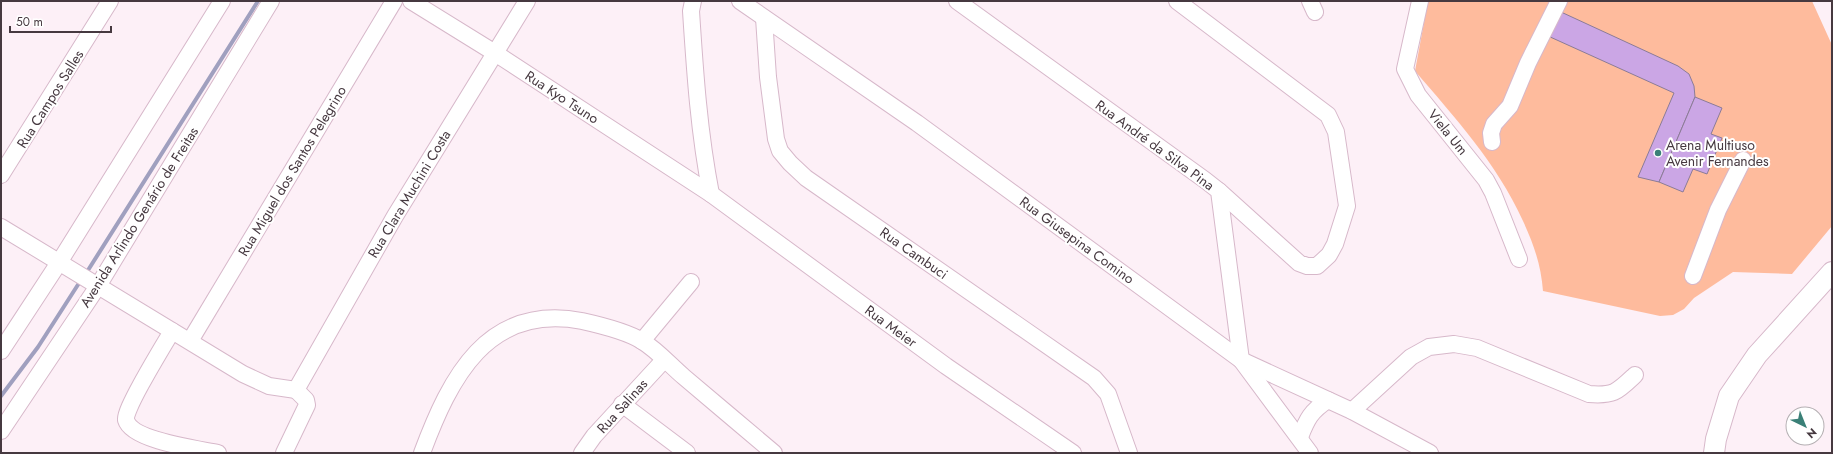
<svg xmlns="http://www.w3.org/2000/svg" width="1833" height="454" viewBox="0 0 1833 454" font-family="Jost,sans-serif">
	<rect width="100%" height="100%" fill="#fdf0f7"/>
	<path fill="#febb9d" d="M1428,1H1812L1832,45V226L1792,274L1733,272L1694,298L1684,309L1673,315L1660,316L1543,291C1541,265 1534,245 1523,221C1496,162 1456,119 1415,71Z"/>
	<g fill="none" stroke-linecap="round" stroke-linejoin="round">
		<g stroke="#a0a0bf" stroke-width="4">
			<polyline points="85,275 258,1"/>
			<polyline points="1,396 38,347 81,280"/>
		</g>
	</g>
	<g fill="#cba6e5" stroke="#8b7c97">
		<polygon points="1561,12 1678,66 1689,74 1694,86 1695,97 1659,182 1638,177 1674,93 1548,36"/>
		<polygon points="1695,97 1722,108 1711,134 1722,138 1707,174 1693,169 1683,192 1659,182"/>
	</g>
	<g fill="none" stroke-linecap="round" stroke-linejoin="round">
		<defs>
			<g id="minor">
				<polyline points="411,1 495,53 711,194 946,366 1073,453"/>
				<path d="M693,1L691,11C695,73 699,133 711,194"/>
				<polyline points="740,1 917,123 1241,360 1352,411 1430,453"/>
				<polyline points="957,1 1205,180 1219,191 1241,360 1310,453"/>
				<polyline points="1177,1 1328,115 1336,132 1347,206 1335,244 1329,255 1317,266 1307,266 1299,263 1219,191"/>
				<polyline points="1310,1 1315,12"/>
				<polyline points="1420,1 1405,69 1418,95 1486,180 1493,193 1519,259"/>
				<polyline points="764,18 768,77 776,139 780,151 790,163 806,178 1094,378 1108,394 1129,453"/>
				<polyline points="1492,142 1491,133 1494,124 1510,106 1528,63 1559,1"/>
				<polyline points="1,175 110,1"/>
				<polyline points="1,227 243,374 269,386 296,390"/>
				<polyline points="1693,276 1718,210 1743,160"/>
				<path d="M172,331C165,343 123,411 126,420C132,441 199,449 218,453"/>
				<polyline points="190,341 394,1"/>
				<polyline points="642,341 691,282"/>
				<polyline points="1,351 60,261 222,1"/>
				<polyline points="296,390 395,216 527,1"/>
				<polyline points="622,404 687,453"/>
				<path d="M1352,411L1411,357L1429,347L1454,344L1477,348L1589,394C1614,396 1617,392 1635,375"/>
				<polyline points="1,431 98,286 271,1"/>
				<path d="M1300,437C1307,419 1311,411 1328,400"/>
				<polyline points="284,453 307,405 306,400 296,390"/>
				<path d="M422,453C450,378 487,303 582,321C600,325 626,331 642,341C657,350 670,365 684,377C714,402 744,428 774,453"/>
				<polyline points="582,453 594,436 664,360"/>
			</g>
			<polyline id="major" points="1714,453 1716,439 1729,396 1757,355 1832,272"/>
		</defs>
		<use href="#minor" stroke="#d7b8ca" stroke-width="18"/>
		<use href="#major" stroke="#d7b8ca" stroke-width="22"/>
		<use href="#minor" stroke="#fff" stroke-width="16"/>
		<use href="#major" stroke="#fff" stroke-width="20"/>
	</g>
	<circle fill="#3a8077" stroke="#fff" stroke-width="1.5" cx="1658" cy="153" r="4"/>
	<g text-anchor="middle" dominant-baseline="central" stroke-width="4" stroke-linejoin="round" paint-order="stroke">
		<g font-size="14" fill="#463940" stroke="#fff">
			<text transform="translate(562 97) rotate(33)">Rua Kyo Tsuno</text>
			<text transform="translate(50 99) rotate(-58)">Rua Campos Salles</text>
			<text transform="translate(1448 132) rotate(51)">Viela Um</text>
			<text transform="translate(1155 145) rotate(36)">Rua André da Silva Pina</text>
			<text transform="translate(292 171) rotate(-59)">Rua Miguel dos Santos Pelegrino</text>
			<text transform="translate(409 194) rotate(-59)">Rua Clara Muchini Costa</text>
			<text transform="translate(139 217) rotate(-58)">Avenida Arlindo Genário de Freitas</text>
			<text transform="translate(1077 240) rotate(36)">Rua Giusepina Comino</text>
			<text transform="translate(914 253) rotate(35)">Rua Cambuci</text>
			<text transform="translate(891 326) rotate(36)">Rua Meier</text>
			<text transform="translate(622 406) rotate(-48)">Rua Salinas</text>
		</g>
		<g font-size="14" fill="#463940" stroke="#fff" text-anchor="start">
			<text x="1666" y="145">Arena Multiuso<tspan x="1666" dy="16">Avenir Fernandes</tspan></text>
		</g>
	</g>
	<rect width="1833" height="454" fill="none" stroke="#463940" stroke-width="4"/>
	<g transform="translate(1805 426) rotate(137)"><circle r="19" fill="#ffffff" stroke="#b5b0b3"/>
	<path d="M0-3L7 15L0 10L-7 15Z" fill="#3a8077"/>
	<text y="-6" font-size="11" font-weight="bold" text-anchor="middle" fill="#463940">N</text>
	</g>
	<path d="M10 26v6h101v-6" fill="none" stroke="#463940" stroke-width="2"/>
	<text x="16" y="26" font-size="12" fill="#463940" stroke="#ffffff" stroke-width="3" paint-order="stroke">50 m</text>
</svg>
